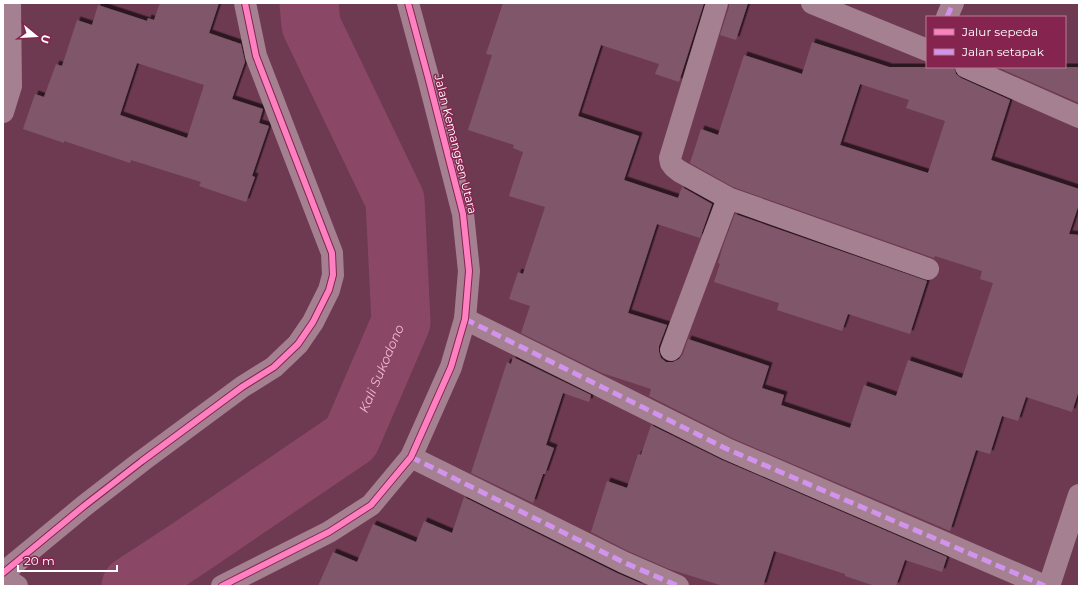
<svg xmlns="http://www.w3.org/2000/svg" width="1082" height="589" viewBox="0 0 1082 589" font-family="Montserrat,sans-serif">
	<defs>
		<filter id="shadow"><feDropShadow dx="3.5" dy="-3.5" stdDeviation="0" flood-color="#0009"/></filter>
	</defs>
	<rect width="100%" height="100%" fill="#6e3a51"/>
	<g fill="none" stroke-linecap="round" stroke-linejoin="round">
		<path stroke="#8b4866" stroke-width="59" id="s1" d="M131,586L186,550L351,438L401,322L395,200L311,25L309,3"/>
	</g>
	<g fill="#80576a" fill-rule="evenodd" filter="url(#shadow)">
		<path d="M160,3H219L209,33L241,44L245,62L232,99L263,109L259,123L269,126L252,176L255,177L246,202L199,186L201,182L131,160L130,163L64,141V143L23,129L35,94L44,97L56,64L62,66L77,20L92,25L98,5L147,21L148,18L154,20ZM137,63L204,85L187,138L120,115Z"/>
		<path d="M503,3H704L679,82L655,74L659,64L601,45L578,116L639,136L624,180L678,198L682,187L712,204L700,238L657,224L628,313L667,325L659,346V352L661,358L666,362H673L679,359L683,354L688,339L769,366L762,388L784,395L781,405L850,428L864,385L896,396L908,360L962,378L993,283L980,279L982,271L935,256L934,258L733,187L690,163L701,129L718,135L744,55L802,74L812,42L889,67H954L956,74L961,78L1010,100L991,160L1079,189V204L1069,234L1079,235V390L1072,412L1026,397L1018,421L1002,416L990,454L976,450L950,531L732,438L649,396L651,389L602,373L521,333L530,306L509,299L518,272L523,274L545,207L509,196L523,152L513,148L514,145L468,130L492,55L486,54ZM860,84L909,100L906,108L945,121L928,173L840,145Z"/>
		<polygon points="729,3 748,3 736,40 720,35 729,7"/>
		<polygon points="997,67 1079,67 1079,103"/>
		<polygon points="735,214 927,281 910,334 848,314 842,331 777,310 779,303 714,282 720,264 718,263 723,246"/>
		<polygon points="513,357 591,395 589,402 563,393 546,445 554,448 545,474 543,474 533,503 471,473 507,362 511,364"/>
		<polygon points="651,425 722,460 947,557 942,572 905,560 896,586 875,586 845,576 845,574 774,551 763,586 723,586 669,569 628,551 591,532 607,481 627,488 638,454 641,455"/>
		<polygon points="464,497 617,573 647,586 318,586 333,552 357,562 373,524 416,542 424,521 452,533"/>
	</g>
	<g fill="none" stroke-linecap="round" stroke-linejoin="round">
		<g stroke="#a48091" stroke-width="22">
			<polyline points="717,3 670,158 671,163 674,167 679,171 728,198 928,269"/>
			<polyline points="812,3 927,50"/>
			<polyline points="947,17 953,3"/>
			<polyline points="966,67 1079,117"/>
			<polyline points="3,112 11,86 10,3"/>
			<polyline points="465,319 727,449 1045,586"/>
			<polyline points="671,350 728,198"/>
			<polyline points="411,457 623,562 678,586"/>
			<polyline points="3,573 84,506 142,461 242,387 274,367 298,344 313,322 329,290 333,275 332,253 256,56 245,3"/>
			<polyline points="3,577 17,586"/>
			<polyline points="222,586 329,532 371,505 411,457 451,367 465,319 469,271 463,214 428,77 408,3"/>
			<polyline points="1049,586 1079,495"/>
		</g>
		<g stroke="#d193ec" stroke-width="5" stroke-dasharray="10 5" stroke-linecap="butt">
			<polyline points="947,17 953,3"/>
			<polyline points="465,319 727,449 1045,586"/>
			<polyline points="411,457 623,562 678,586"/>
		</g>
		<defs>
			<g id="cycleway">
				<polyline points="3,573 84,506 142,461 242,387 274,367 298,344 313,322 329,290 333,275 332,253 256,56 245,3"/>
				<polyline points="222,586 329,532 371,505 411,457 451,367 465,319 469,271 463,214 428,77 408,3"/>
			</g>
		</defs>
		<use href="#cycleway" stroke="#84244f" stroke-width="8"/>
		<use href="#cycleway" stroke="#ff80c0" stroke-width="6"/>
	</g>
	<g text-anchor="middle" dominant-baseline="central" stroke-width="3" stroke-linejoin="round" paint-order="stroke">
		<g font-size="12" fill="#fff" stroke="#84244f">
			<text transform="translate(456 144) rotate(76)">Jalan Kemangsen Utara</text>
		</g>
		<g font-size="13" font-style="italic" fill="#f0b8d2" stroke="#84244f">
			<text stroke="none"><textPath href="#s1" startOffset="341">Kali Sukodono</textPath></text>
		</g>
	</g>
	<rect width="1082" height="589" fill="none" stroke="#ffffff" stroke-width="8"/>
	<rect x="926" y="16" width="140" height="52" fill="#84244f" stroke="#b57c95"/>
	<rect x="934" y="29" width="20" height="6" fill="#ff80c0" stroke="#b57c95"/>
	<text x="962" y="36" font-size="12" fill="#ffffff">Jalur sepeda</text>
	<rect x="934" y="49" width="20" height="6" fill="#d193ec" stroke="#b57c95"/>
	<text x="962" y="56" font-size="12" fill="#ffffff">Jalan setapak</text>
	<g transform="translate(36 36) rotate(108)" stroke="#84244f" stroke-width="3" paint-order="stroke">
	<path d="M0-3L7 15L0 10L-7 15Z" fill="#ffffff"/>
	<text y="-6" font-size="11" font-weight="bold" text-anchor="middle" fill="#ffffff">U</text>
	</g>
	<path d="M18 565v6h99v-6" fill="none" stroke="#ffffff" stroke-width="2"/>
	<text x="24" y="565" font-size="12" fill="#ffffff" stroke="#84244f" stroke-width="3" paint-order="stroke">20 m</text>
</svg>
